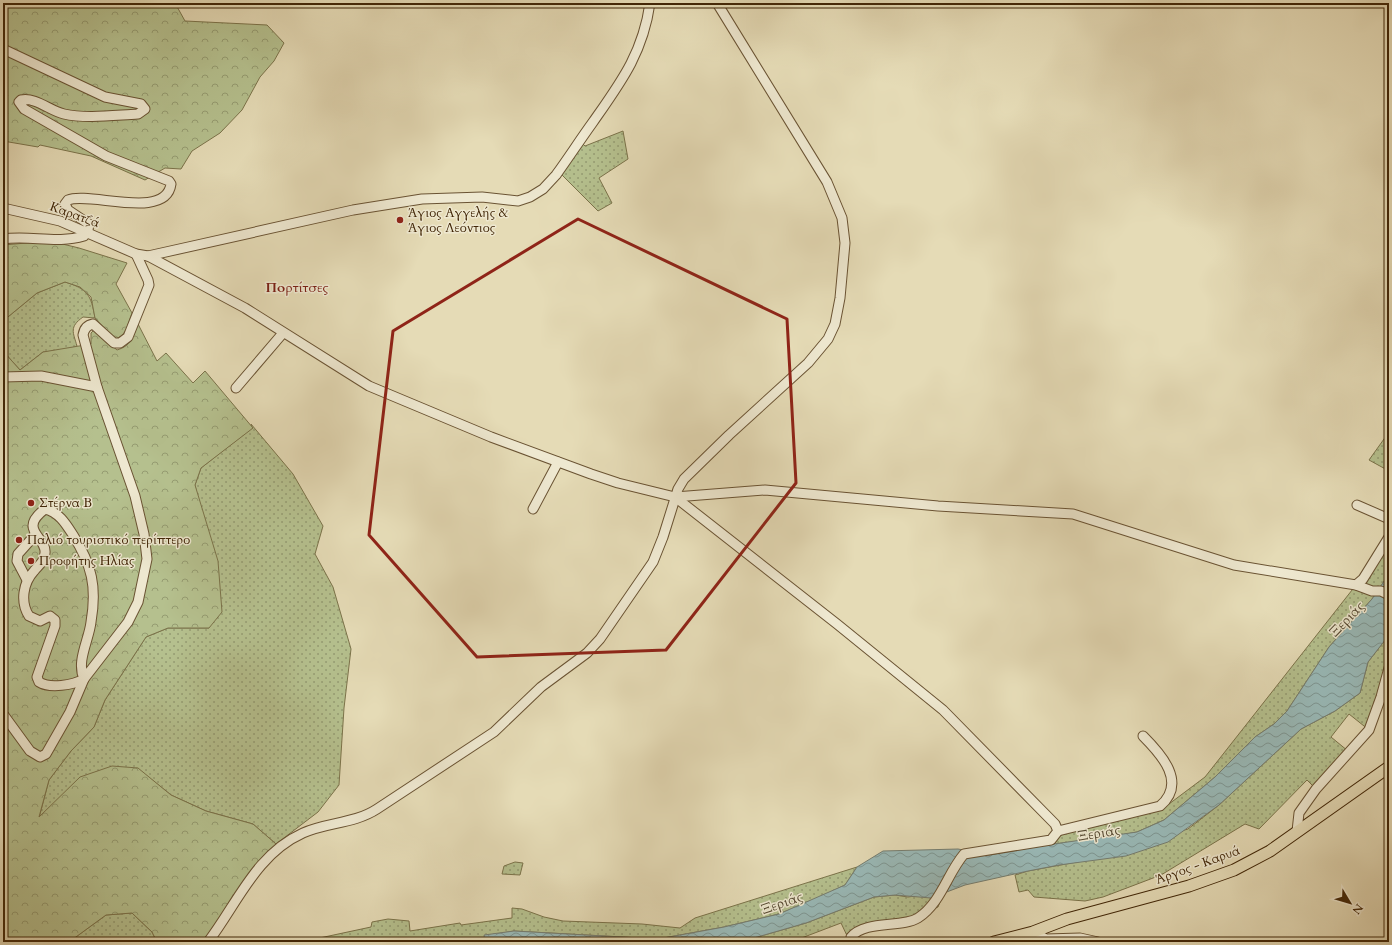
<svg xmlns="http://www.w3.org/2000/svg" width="1392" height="945" viewBox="0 0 1392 945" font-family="Cardo,serif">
	<defs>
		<pattern id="grass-dots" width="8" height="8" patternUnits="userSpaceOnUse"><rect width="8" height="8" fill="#b5c08e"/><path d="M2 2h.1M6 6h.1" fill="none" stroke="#959c72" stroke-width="1.8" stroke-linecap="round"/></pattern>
		<pattern id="forest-crowns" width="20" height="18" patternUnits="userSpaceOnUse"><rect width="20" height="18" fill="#b5c08e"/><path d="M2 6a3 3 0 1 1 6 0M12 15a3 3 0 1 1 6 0" fill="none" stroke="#959c72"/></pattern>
		<pattern id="water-waves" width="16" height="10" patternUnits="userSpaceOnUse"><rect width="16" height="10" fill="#99b9b7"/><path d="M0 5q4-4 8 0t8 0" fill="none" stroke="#7e9693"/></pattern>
	</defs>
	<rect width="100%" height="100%" fill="#e5dbb6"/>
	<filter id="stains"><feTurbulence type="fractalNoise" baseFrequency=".005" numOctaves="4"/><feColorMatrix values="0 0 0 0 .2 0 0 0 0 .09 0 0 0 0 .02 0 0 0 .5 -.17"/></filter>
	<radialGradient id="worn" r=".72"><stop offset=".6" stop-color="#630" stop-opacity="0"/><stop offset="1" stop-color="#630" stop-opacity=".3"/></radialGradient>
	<g fill="url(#grass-dots)" stroke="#7b734a">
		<polygon points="623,131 628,159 599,178 612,203 598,211 561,174 583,144 585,146"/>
		<path d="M65,282C88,289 91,295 95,318L83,317C69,327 73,332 77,346L66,350L43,352L20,370L3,351V321L37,293Z"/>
		<polygon points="251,424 293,474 323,526 315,554 333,587 351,649 344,708 339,785 318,812 276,844 253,824 206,811 171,795 137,768 53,805 39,818 49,780 71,751 94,727 105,700 146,637 168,628 209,628 199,503 195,485 201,468 252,428"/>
		<polygon points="1389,432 1389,471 1369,460"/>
		<polygon points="1389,537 1389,574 1372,599 1329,647 1287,711 1274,724 1255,737 1215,777 1164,820 1137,832 1110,837 1047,845 989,855 974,852 1056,836 1164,803 1169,804 1205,777 1220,758 1356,585"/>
		<polygon points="1389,635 1389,668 1369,730 1349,714 1331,737 1348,751 1316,789 1307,780 1259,829 1245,824 1161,875 1103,897 1085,901 1034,897 1028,890 1019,892 1015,875 1028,871 1077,862 1188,829 1219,805 1301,729 1335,711 1360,693 1368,662"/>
		<polygon points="515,862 523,863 520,875 502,874 504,866"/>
		<polygon points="857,867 845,885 818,898 779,914 724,927 658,939 514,931 484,936 486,942 301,942 371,927 372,922 388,919 409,921 410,931 460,923 461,925 512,918 512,908 522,909 544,917 563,921 642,924 680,928 695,918"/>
		<polygon points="944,892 938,907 925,913 916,920 861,929 850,942 841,923 791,942 740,942 806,923 874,897 895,895 908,897"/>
		<polygon points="132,913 152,932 157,942 69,942 106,915"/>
	</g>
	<g fill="url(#forest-crowns)" stroke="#7b734a">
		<polygon points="3,3 175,3 185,21 267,25 284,43 274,61 260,77 242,110 220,133 192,151 181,169 165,168 145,180 91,156 40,145 38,147 3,141"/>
		<path d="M50,241L79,248L127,263L116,284L132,313C128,323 126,338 114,339L95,318L91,297L80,287L65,282L37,293L3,321V245Z"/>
		<path d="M138,324L157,361L166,353L193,383L205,371L253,428L201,468L195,485L218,561L222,612L209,628H168L146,637L105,700L94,727L71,751L49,780L39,817L80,777L112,766L138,768L171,795L206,811L253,824L276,844L261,861L207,942H157L152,932L132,913L106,915L69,942H3V351L20,370L43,352L91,344V333L94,330L117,350C131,346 133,337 138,324Z"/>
	</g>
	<polygon fill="url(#water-waves)" stroke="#767e71" points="1389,574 1389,635 1368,662 1360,693 1335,711 1301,729 1219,805 1168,842 1126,856 1059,865 1028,871 965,885 931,898 895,895 874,897 806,923 740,942 486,942 484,935 514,931 658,939 724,927 779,914 845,885 857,867 883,851 958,849 989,855 1047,845 1137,832 1164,820 1215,777 1255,737 1274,724 1287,711 1329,647 1372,599"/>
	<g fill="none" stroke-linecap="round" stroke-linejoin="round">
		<polyline stroke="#99b9b7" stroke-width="10" points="482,942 499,940"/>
		<defs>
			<g id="minor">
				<path d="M3,49L105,97L141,104L145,109L138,114C116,115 86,119 64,114C50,111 36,97 21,100L19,102L24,109L106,156L169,181L171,184C166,221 89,191 68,200L65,204L68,210L89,224L88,230L84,236C57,244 30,235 3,239"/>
				<path d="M3,208L60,221L136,254L148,256L353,210L422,199L482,197L518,201L530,197L543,189L556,175C569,157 580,140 593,122C621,82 643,53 650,3"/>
				<polyline points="148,256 245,308 369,386 491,437 591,474 618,483 675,497 765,490 938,506 1073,514 1234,565 1356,585 1372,591 1381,591 1389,595"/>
				<polyline points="3,377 41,376 97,387"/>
				<polyline points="236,388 283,333"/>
				<path d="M675,497L837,624L943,710L1055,824L1058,831L1051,840L964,854C947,874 941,903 918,918C902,928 865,920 851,937V942"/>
				<polyline points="1357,505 1389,519"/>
				<polyline points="533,509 558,462"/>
				<polyline points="27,580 17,561 18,554 35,535"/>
				<polyline points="1356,585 1363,579 1389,537"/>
				<path d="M84,679C73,685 50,689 39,682L37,677L55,626V620L50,616L40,621L29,616C20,602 23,583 34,571C39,565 44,562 45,553C47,537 17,530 45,509C59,512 66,524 73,535C92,565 97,587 91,622C89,640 76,661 84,679L128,622L138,602L147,559L144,534L135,496L97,387L83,335C84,329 87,325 93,324L114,343H120L128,337L149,285L148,280L136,254"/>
				<polyline points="3,714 30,751 40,757 46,754 70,712 84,679"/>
				<path d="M1058,831L1160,806C1187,783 1162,755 1143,736"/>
				<polyline points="1297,831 1299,813 1316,789 1369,730 1381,697 1389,668"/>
				<polyline points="1033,932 1046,939 1080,938 1098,942"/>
				<path d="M208,942C237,904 256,854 303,833C327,822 354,824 377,809L494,732L541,687L587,653L600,639L653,562L663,537L678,489L684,479L729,435L808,363L828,339L835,324L840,298L845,243L842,218L827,182L717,3"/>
			</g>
			<polyline id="major" points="994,942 1033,932 1067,919 1189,886 1234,870 1270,851 1389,767"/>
		</defs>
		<use href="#minor" stroke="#6a5333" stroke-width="11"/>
		<use href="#major" stroke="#412607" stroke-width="13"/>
		<use href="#minor" stroke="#eee8d0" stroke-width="9"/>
		<use href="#major" stroke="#e5dbb6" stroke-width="11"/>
	</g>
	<path fill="none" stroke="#8f2418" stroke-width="3" stroke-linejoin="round" d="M578,219L787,319L796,483L666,650L477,657L369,535L393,331Z"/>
	<g fill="#8f2418" stroke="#eee8d0" stroke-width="1.5">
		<circle cx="400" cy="220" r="4"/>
		<circle cx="31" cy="503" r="4"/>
		<circle cx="19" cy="540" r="4"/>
		<circle cx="31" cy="561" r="4"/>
	</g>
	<g text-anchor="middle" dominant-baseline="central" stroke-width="3" stroke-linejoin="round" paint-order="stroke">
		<g font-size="13" fill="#412607" stroke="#eee8d0" text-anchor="start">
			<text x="408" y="213">Άγιος Αγγελής &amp;<tspan x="408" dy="15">Άγιος Λεόντιος</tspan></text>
			<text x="39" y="503">Στέρνα Β</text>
			<text x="27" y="540">Παλιό τουριστικό περίπτερο</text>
			<text x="39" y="561">Προφήτης Ηλίας</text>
		</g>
		<g font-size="13" fill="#412607" stroke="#eee8d0">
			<text transform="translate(75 215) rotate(20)">Καρατζά</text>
			<text transform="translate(1198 865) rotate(-20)">Άργος - Καρυά</text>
		</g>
		<g font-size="14" font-weight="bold" fill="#7a1f14" stroke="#eee8d0">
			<text x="297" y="287">Πορτίτσες</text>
		</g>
		<g font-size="14" font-style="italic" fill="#574b33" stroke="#eee8d0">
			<text transform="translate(1347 619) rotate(-46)">Ξεριάς</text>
			<text transform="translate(1099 833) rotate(-9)">Ξεριάς</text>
			<text transform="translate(782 903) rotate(-19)">Ξεριάς</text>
		</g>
	</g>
	<rect width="1392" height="945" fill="none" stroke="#e5dbb6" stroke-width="16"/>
	<rect x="4" y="4" width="1384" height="937" fill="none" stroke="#412607" stroke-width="2"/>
	<rect x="8" y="8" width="1376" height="929" fill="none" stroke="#412607"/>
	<g transform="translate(1350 903) rotate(128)" stroke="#eee8d0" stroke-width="3" paint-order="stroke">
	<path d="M0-3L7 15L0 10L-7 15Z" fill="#412607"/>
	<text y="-6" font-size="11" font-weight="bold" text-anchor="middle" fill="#412607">N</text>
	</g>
	<rect width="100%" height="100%" filter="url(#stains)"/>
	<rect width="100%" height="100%" fill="url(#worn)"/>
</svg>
